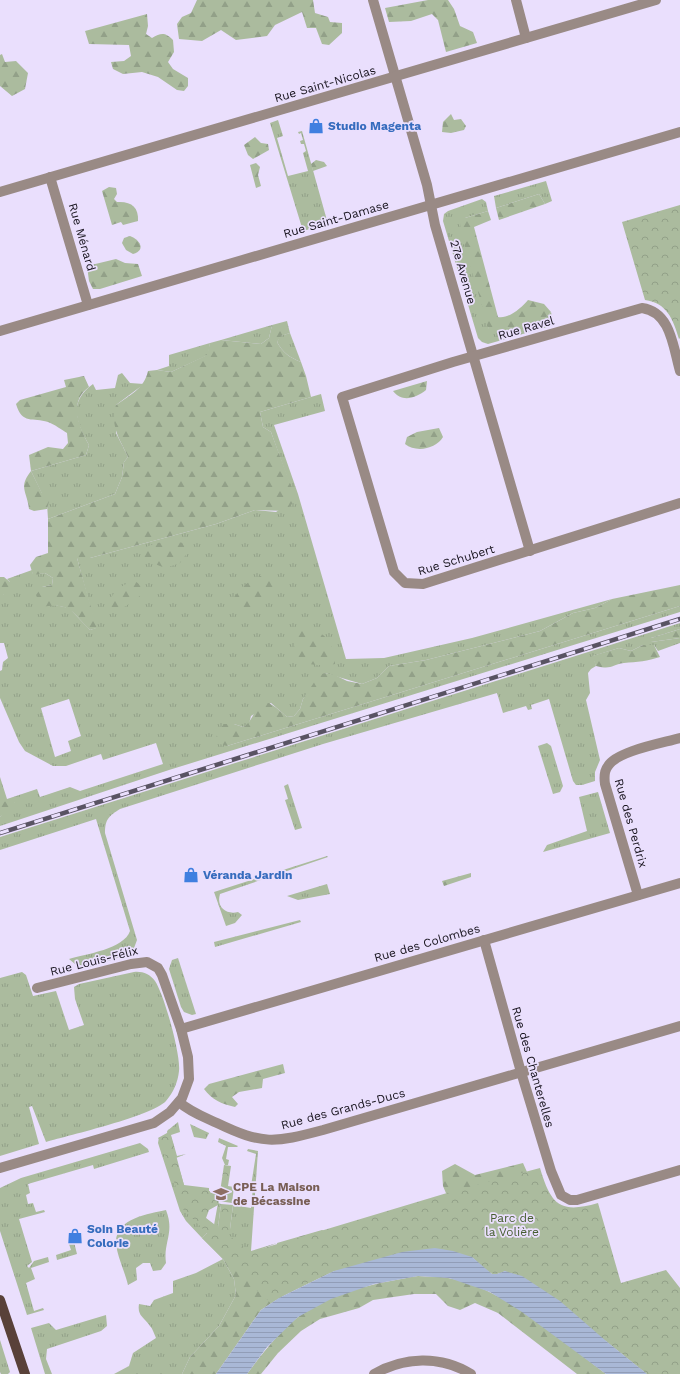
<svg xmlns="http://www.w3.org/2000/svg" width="680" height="1374" viewBox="0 0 680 1374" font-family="'Work Sans',sans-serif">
	<defs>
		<pattern id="grass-tufts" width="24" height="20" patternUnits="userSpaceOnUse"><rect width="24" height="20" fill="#abbb9e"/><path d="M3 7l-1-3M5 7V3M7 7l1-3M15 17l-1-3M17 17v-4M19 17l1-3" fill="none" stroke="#92a088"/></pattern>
		<pattern id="forest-firs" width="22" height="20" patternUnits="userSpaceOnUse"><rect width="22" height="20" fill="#abbb9e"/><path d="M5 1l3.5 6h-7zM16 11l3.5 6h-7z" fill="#92a088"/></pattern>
		<pattern id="park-crowns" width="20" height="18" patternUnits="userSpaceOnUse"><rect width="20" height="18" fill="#abbb9e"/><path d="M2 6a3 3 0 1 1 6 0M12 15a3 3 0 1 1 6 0" fill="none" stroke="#92a088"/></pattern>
		<pattern id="water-rules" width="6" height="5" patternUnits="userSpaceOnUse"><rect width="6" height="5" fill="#a9b8d6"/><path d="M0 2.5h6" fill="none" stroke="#919db7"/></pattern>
	</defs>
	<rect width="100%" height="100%" fill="#eadffd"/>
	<g fill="url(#grass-tufts)" fill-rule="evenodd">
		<polygon points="278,120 283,136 277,138 288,176 308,171 303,153 306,151 304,144 301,144 300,141 303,140 301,133 299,134 298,132 302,131 328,224 303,231 270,123"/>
		<polygon points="546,181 552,201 545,204 539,194 496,208 494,196"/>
		<polygon points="482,199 486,202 488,211 465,218 489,329 540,324 551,312 554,325 488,344 482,342 478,338 443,221 444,214 448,211"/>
		<polygon points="272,325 269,338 261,344 221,340"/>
		<path d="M290,333L301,362C289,357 283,353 277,342L280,336Z"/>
		<polygon points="210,343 208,355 171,372 157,370 169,366 169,355"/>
		<path d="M122,373L130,383L144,384L116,405V433L128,457L124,462L122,477L115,494L48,519L47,504L31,471L86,455L89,445C76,422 68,402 93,384L96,390L115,388L118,375Z"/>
		<path d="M321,394L325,411L274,425L298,494L346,659L384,658L472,638L612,599L595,608L573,613L540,631L426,660L389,666L377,678L362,684L325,673L303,699L300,709L294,716L287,717L271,703L251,716L249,724L243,727L234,724L227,746L680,606V612L169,770L0,826V817L15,802H0V777L7,799L37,789L40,797L70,787L80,791L163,764L156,743L103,760L101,754L66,766H53L25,751L19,742L0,698V671L2,670L3,662L8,658L4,643H0V595H3L10,582L7,579L32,570L33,574L45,573L53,578L52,585L42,587L55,605L69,608L90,630L96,628L77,558H90L216,524L255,510L276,512L295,499L271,432L263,427L260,412ZM69,699L81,736L68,741L71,751L55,757L41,708Z"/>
		<path d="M680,623V629L651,638V642L680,638V643L658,651L654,645H643L631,651L619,648L593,656L596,666L591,669L588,673L590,693L586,700L600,760L595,772V781L582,785H576L573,781L549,699L531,705L532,709L528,710L526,706L503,713L497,693L323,744L120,809C109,816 105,819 105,833L137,940L134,948L126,955L90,967L75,964L69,959C86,954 124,949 130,931L96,819L0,850V837Z"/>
		<polygon points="547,743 551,746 563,786 560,792 553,794 538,746"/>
		<polygon points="288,784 302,828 295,830 285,800 288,799 284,786"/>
		<polygon points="598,792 610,833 543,852 547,845 587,831 579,797"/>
		<path d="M327,856L328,857L220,894C216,907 226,915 238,912L242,915L235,923L226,926L214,892Z"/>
		<polygon points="327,884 330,894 298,900 287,896"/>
		<polygon points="300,920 301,922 215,947 214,942"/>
		<polygon points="178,958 196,1014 192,1015 184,1012 181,1007 169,969 172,960"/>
		<path d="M22,972L26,975L33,996L56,991L69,1030L84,1025L75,999L74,987L79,984L134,972C142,971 150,974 155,981C164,994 181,1055 179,1071C178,1082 173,1093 166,1101C152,1116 70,1135 46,1142L32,1106L29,1107L39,1144L0,1156V978Z"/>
		<polygon points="178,1122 180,1132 171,1135 177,1156 186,1154 176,1158 190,1205 214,1225 218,1203 221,1204 218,1227 230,1229 233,1205 251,1208 253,1187 251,1186 256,1154 247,1151 248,1149 258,1151 251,1251 277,1243 250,1254 189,1207 167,1131"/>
		<polygon points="190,1124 209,1133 206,1139 194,1137"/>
		<polygon points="159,1137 163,1141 184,1206 265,1269 207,1233 202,1238 186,1221 180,1211 158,1143"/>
		<polygon points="219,1138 238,1146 237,1147 228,1147 226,1159 229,1160 228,1165 225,1165 222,1158 226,1146 218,1142"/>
		<polygon points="140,1143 148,1149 149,1152 94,1169 93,1165 28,1184 30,1193 26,1195 28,1204 33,1203 36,1212 44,1210 45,1212 19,1219 32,1262 27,1266 29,1268 34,1261 48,1257 49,1262 31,1268 35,1279 26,1283 34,1311 43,1308 44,1310 27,1315 0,1231 0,1188 21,1178"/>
		<path d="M166,1210C175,1233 163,1242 166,1263L161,1270L153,1271L150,1263H143L136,1268L137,1280L128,1285C125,1272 117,1256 116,1243C115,1218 149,1214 166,1210Z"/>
		<polygon points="74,1242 77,1254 57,1260 56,1255 71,1250 69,1244"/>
		<path d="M223,1259L234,1279L236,1295L219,1326L190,1357L182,1374H114L129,1366L133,1353L156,1338C154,1334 153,1329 150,1326C144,1317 137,1316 139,1304L150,1306L154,1300L173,1293V1281L196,1273Z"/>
		<polygon points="106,1315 107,1326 101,1331 47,1349 46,1359 52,1374 45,1374 31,1328 49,1323 56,1330"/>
		<polygon points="0,1340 10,1372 8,1374 1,1374 0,1372"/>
	</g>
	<g fill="url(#forest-firs)">
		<polygon points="197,0 313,0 315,13 328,17 330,22 342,23 342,33 329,45 322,44 316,28 307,28 302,12 275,25 267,36 236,40 221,30 202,41 179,39 177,24 182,17 191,13"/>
		<polygon points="428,0 448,0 454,9 460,26 473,32 477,43 446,52 438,20 432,14 411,21 389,22 385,8"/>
		<path d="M147,14L148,26L146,34L152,38C161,33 165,32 173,40L174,52L168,62L173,69L188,78V86L184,91L177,90L158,77L142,72L123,74L113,69L111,62L124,61L131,56L129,45L89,44L85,31Z"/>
		<polygon points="2,54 5,62 16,61 28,73 25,89 12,96 0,86 0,55"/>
		<polygon points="451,114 454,120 461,119 466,126 464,130 451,133 442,132 443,122"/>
		<polygon points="255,137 261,143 268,144 269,150 253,159 248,155 244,145"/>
		<polygon points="316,160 324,162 327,166 313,171 311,164"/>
		<polygon points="256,163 260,167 258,175 261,186 256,188 250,165"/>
		<path d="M109,187L116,188L117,194L114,199L117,202C131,201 139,207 138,221L123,225L121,222L112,225L102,191Z"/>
		<polygon points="539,194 545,204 499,220 496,208"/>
		<path d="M488,211L491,220L474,227L498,317C509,319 521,308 528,300L544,304L551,312L540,324L489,330L462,237L460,223L465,218Z"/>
		<path d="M130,236C139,239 147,250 133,254L126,250L122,243L124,238Z"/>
		<polygon points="116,259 125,263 138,264 142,276 100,289 93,289 89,281 87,266"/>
		<path d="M287,321L290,333L281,336L277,342C283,353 289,357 301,362L306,376L311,397L260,412L263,427L271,432L296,499L286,511L255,510L216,524L90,558H77L97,628L90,630C71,611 70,602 41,607L36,595L42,587L52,585L53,578L45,573L33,575L30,565L36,557L48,553V519L115,494L122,477L124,462L128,457C119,438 110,426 116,405C130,395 144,389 148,371L157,370L171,372L207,355L210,343L221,340L261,344L269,338L272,325Z"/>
		<path d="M84,376L89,387C68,402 79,427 89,445L86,455L31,471L42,493L51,494L47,509L34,511L29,509C27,491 18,488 31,471L29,455L48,447L63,449L68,443L67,433C62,430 54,424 48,422C33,417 22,425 16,404L20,400L66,387L64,380Z"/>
		<path d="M427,381L426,390C416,398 402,403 393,391Z"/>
		<path d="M439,428L443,437C436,449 416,453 405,444L407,437L417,432Z"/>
		<polygon points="174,541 183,543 187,553 180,563 165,568 145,560 143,554 146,547 157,543"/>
		<path d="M271,572L278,581L281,590C267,600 254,611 236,609L232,601C242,583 253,579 271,572Z"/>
		<polygon points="0,577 4,577 10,582 10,591 3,595 0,595"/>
		<path d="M135,581L143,587V594C130,601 122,615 106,608C112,593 119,585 135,581Z"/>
		<path d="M680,585V606L227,746L220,744L216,739L218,731L224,724H234L243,727C261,717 251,683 287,717L294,716L300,709L303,699L319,675L325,673L335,675L347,681L362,684L377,678L389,666L426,660L540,631L573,613L595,608L612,599Z"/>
		<path d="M304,627C325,632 335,642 335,664C323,666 299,667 295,652C294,648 294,643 294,639Z"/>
		<polygon points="680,629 680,638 651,642 651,638"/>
		<path d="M643,645H654L660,657C648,661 637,662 624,663C611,665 612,670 596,666L592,656L619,648L631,651Z"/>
		<polygon points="8,801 15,802 14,807 0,817 0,802"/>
		<polygon points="471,873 471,877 444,886 442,881"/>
		<path d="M283,1064L285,1073L263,1079L262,1088L239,1092L232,1097L238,1104L235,1107C222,1104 212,1100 204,1089L209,1084Z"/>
		<polygon points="523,1163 527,1172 448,1198 443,1186 442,1171 455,1164 475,1175"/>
		<polygon points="449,1224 491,1237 492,1232 513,1234 528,1245 526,1256 673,1374 647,1374 606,1341 560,1301 522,1276 505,1271 497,1274 492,1274 472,1257 453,1251 435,1248 402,1252 334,1271 279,1298 261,1310 216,1374 182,1374 190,1357 219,1326 236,1295 234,1279 223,1259 202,1238 208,1233 250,1269 265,1269 279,1259 277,1243 322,1230 346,1239 424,1225"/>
		<path d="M418,1276C428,1277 439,1276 448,1278C501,1286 564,1342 606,1374H577L498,1313L475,1303L460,1310L448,1306L436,1294H414L373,1300L359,1308L320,1319L301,1331L278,1353L261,1374H247C262,1354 278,1333 298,1317C332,1291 377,1283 418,1276Z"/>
	</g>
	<g fill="url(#park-crowns)">
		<path d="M680,205V338L679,339C673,319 667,303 645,300L622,222Z"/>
		<path d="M169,1129L184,1185L209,1188V1191L220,1192L224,1165L231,1166L228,1186L234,1187L232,1203L219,1201L218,1205L209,1210L206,1218L251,1252L447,1193L540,1168C551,1205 560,1214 598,1203L621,1283L666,1270L680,1288V1374H647L606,1341L505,1271C489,1278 484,1268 472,1257L334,1271L300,1286L271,1303L223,1259L202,1238L207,1233L183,1209L161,1142L158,1138L167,1133Z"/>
		<polygon points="221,1204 233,1205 230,1229 225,1232 218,1227"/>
	</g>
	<polygon fill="url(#water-rules)" points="435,1248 453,1251 472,1257 492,1274 497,1274 505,1271 522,1276 560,1301 606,1341 647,1374 606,1374 522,1312 490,1292 449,1278 418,1276 374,1284 331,1299 298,1317 267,1347 247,1374 216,1374 261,1310 279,1298 334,1271 402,1252"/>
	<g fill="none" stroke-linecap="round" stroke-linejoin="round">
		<g stroke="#998a85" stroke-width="10">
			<polyline points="373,0 427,185 435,225 530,551"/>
			<polyline points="516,0 526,38"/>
			<polyline points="50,177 88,305"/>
			<polyline points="0,192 656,0"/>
			<polyline points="0,331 680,132"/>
			<path d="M680,371C673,347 671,312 642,308L453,362L342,397L394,572L405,583L423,584L680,503"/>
			<path d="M638,895L605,784C604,777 604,771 608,766C617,751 663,743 680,738"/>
			<polyline points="484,940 521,1072 551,1171 561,1195 570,1200 577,1200 680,1170"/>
			<polyline points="181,1029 680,883"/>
			<path d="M179,1102C190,1112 204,1117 217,1123C263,1145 274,1143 323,1130L680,1026"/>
			<polyline points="0,1168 154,1123 170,1112 182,1098 189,1079 188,1057 181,1029 162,975 158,968 147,962 131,964 37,988"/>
			<path d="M374,1374C404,1357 440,1355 471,1374"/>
		</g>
		<polyline stroke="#594139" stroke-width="10" points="0,1300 25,1374"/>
		<defs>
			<polyline id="rail" points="0,833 680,619"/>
		</defs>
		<use href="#rail" stroke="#595363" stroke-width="4.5"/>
		<use href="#rail" stroke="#eadffd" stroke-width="3" stroke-dasharray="9" stroke-linecap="butt"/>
	</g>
	<defs>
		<symbol id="shop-bare" viewBox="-9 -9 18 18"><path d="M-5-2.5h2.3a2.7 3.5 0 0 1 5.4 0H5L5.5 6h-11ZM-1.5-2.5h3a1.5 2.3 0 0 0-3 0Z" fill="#3f7fe0" stroke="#eadffd" stroke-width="2.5" paint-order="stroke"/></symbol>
		<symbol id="school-bare" viewBox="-9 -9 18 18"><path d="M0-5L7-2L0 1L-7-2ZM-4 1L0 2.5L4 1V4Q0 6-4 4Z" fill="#8d6e63" stroke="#eadffd" stroke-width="2.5" paint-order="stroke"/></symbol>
	</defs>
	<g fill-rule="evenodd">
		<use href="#shop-bare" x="305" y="115" width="22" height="22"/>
		<use href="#shop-bare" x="180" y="864" width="22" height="22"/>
		<use href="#school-bare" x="210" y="1183" width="22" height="22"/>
		<use href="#shop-bare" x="64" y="1225" width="22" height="22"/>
	</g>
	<g text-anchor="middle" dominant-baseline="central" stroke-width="3.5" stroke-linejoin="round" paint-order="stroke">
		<g font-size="12" fill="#18141e" stroke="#eadffd">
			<text transform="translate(325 84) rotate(-16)">Rue Saint-Nicolas</text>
			<text transform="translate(336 219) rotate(-16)">Rue Saint-Damase</text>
			<text transform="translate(82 237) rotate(74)">Rue Ménard</text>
			<text transform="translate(463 272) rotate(74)">27e Avenue</text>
			<text transform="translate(526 328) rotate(-16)">Rue Ravel</text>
			<text transform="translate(456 560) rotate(-17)">Rue Schubert</text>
			<text transform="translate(631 823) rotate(74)">Rue des Perdrix</text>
			<text transform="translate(427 943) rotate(-16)">Rue des Colombes</text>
			<text transform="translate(94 961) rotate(-14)">Rue Louis-Félix</text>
			<text transform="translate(533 1067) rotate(74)">Rue des Chanterelles</text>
			<text transform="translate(343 1109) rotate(-15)">Rue des Grands-Ducs</text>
		</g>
		<g font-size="12" font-weight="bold" fill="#366cbe" stroke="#eadffd" text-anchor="start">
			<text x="328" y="126">Studio Magenta</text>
			<text x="203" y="875">Véranda Jardin</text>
			<text x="87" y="1229">Soin Beauté<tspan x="87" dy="14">Colorie</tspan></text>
		</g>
		<g font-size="12" font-weight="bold" fill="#785e54" stroke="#eadffd" text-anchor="start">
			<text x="233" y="1187">CPE La Maison<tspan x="233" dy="14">de Bécassine</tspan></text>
		</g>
		<g font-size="12" fill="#465e30" stroke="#eadffd">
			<text x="512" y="1218">Parc de<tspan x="512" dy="14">la Volière</tspan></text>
		</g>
	</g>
</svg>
